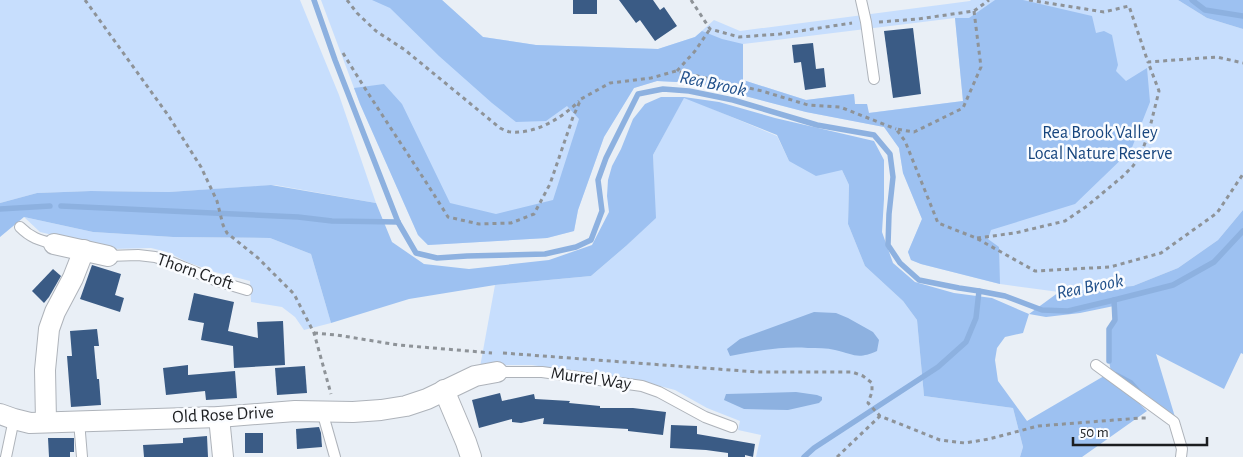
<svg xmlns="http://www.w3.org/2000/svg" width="1243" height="457" viewBox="0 0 1243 457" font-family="'Alegreya Sans',sans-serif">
	<rect width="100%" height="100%" fill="#e9eff6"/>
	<g fill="#c7defd" fill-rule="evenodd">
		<polygon points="0,0 300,0 339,95 376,203 275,185 169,192 91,191 37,193 0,203"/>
		<path d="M321,0H442L483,37L536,45L658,49L695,37L714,20L740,31L970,1L971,0H1178L1207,18L1243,29V210L1218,240L1178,268L1133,286L1059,292L1000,284L921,264L911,260L908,252L922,219L903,173L899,148L884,127L806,112L696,83L657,81L634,88L604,137L578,210L574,231L547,238L428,245L418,235L360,104ZM955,18L963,101L868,113L867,104H855L854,94L806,100L743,80V44Z"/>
		<polygon points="684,97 777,136 789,161 842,170 849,185 848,224 865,266 903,301 917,320 924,396 1013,408 1023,447 1020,457 756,457 761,435 738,430 740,421 707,408 675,390 652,384 532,365 510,365 480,367 495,285 591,276 626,246 655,218 653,155"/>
		<polygon points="24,217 93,232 173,237 270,238 311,254 331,323 304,330 295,317 282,307 251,302 250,281 215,272 187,262 167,252 151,248 111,249 40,232"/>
	</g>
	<g fill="#9dc1f1">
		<polygon points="372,0 442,0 483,37 536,45 658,49 695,37 702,31 722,39 743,44 743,80 806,100 854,94 855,104 867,104 869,113 963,101 955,18 969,18 995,0 1023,0 1092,16 1096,33 1104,31 1112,35 1118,65 1116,71 1126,81 1147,68 1150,102 1131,150 1075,204 991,230 988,239 999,247 1000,284 921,264 911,260 908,252 922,219 903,173 899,148 884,127 806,112 696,83 657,81 634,88 604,137 578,210 574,231 547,238 428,245 418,235 360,104 354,88 384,84 402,104 450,203 496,214 553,200 579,119 567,106 546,121 516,122 492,103 439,56 390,8"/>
		<polygon points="1178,0 1243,0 1243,29 1207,18"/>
		<polygon points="661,97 684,97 719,102 775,118 874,141 884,160 884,199 882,232 893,263 915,282 954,293 992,298 1029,314 1059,292 1133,286 1178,268 1218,240 1243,210 1243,354 1241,353 1224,389 1156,354 1175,417 1131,383 1111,372 1109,361 1109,329 1115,320 1114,306 1080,313 1046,317 1029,314 1023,333 1005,337 997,348 995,360 998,381 1027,421 1104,376 1133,397 1147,411 1082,457 1020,457 1023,447 1013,408 924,396 917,320 903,301 865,266 848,224 849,185 842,170 816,176 789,161 777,135 684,98 653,155 656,218 626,246 591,276 495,285 409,299 331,323 311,254 270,238 173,237 93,232 24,217 0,237 0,203 37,193 91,191 169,192 271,185 376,203 392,242 424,264 469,269 549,260 592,245 609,212 607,196 608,180 612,166 621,149 633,119 645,104"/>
	</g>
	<g fill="#8db1e0">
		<path d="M814,312L836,313L848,318L873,332L879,340L877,351C857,360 854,354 835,350C827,348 817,348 808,348C782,346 756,351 730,356L727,349L740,339Z"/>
		<polygon points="796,392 817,395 822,397 822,400 819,403 788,410 744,409 724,400 726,394"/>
	</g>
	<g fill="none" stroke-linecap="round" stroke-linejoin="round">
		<g stroke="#8db1e0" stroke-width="5.5">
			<polyline points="314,0 335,60 398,222 416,253 437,258 467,256 545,254 576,247 591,240 602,211 598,180 606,158 638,94 663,89 689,91 733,100 817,125 874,135 890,154 893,177 889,214 888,245 900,263 919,280 959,288 979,291 1005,296 1042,310 1068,311 1114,300 1173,285 1214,262 1243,231"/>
			<polyline points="1192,0 1205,10 1243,16"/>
			<polyline points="61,206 298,217 332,221 398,222"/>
			<polyline points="0,209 50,206"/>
			<polyline points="1109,361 1109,329 1115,320 1114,300"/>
			<polyline points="1116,375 1131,383 1139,392"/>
			<polyline points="804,457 814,448 938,367 966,342 976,318 979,291"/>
		</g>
	</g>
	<g fill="#3a5b85">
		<rect x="573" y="0" width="24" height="14"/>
		<polygon points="619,0 653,0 660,10 664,7 677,26 655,41 640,20 636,23"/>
		<polygon points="913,28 921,94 893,98 884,31"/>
		<polygon points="813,43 816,69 824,68 826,87 805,90 801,62 794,63 792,45"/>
		<polygon points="92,265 121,274 115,295 124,298 120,312 80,299"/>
		<polygon points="53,269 61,276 49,297 44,303 32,291"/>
		<polygon points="194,293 234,302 228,331 258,338 257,322 283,321 285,365 234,368 233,346 201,340 204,323 188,320"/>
		<polygon points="97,329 99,346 94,346 97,379 99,379 101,405 71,407 67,356 72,356 70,331"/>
		<polygon points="188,365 188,375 235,371 237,398 206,400 205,391 166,395 163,368"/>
		<polygon points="305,366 307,393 277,395 275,368"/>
		<polygon points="500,393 502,401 534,394 535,399 570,401 569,403 600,406 600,408 633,408 666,412 663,435 628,431 628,429 543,424 544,418 521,423 512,422 512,419 479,428 472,400"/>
		<polygon points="671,425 697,426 697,434 755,444 753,457 745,455 745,457 728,457 728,453 706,450 670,448"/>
		<polygon points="319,427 321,433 322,447 297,449 296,429"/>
		<rect x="245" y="433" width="18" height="20"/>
		<polygon points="207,436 208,457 144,457 143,445 183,443 183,438"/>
		<polygon points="48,438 74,438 74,452 70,452 70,457 49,457"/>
	</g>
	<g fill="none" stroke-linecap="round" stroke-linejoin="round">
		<defs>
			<g id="lane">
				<polyline points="861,0 866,22 874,79"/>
				<path d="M20,227C31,238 39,240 54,244"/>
				<polyline points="108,256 138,255 155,257 171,262 217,281 247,290"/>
				<polyline points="1096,365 1174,422 1182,449 1181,457"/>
				<polyline points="497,372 542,372 642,386 659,392 705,417 732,427"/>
				<polyline points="322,411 335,457"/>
				<polyline points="79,421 82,457"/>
				<polyline points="6,457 14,419"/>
			</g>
			<g id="street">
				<polyline points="54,244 108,256"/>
				<polyline points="444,390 466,442 471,457"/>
				<polyline points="0,414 14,419 30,423 219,417 295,411 353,412 381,410 406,406 427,399 475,376 497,372"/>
				<polyline points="219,417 223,457"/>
				<polyline points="46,421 45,370 49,329 55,312 73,278 84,250"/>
			</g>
		</defs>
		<use href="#lane" stroke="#aeb3ba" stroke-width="12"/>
		<use href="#street" stroke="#aeb3ba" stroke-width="22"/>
		<g stroke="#8e9398" stroke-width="3" stroke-dasharray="4 4" stroke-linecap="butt">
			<polyline points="85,0 168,115 201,167 217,201 223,225 227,233 258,258 294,294 314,333 331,394"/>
			<path d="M347,0L357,13L376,31L405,50L500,128C504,130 508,132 511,132C536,134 562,118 579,101"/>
			<polyline points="691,0 710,29 739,37 780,34 852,23"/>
			<polyline points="1029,0 1104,12 1129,6 1148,62 1217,57 1243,63"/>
			<polyline points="974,11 981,67 963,108 914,132 896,129 905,141 938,223 976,238 1035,271 1110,267 1161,253 1217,213 1243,174"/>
			<polyline points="879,22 918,19 974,11 989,0"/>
			<path d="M343,53C377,109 414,162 448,217L479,224L511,223L534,214L550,184L573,117L581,99L610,83L651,78L676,71L762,91L808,105L840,107L896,129"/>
			<polyline points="677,71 695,51 710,29"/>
			<polyline points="977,238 1015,233 1065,221 1087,206 1122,177 1133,166 1141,154 1148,135 1159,91 1148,62"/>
			<polyline points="314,333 337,335 398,345 492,353"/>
			<polyline points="503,353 757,372 852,372 863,376 872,383 872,392 868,403 880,416 940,440 965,443 989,439 1038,426 1141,418 1146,418"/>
			<polyline points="837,457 880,416"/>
		</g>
		<use href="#lane" stroke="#fff" stroke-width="10"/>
		<use href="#street" stroke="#fff" stroke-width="20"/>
	</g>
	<g text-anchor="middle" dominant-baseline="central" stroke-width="5" stroke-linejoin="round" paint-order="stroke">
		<g font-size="18" fill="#16457e" stroke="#fafcff">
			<text x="1100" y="133">Rea Brook Valley<tspan x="1100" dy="21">Local Nature Reserve</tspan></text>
		</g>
		<g font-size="18" fill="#1c1e21" stroke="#fafcff">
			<text transform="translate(195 272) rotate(19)">Thorn Croft</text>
			<text transform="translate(591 379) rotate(8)">Murrel Way</text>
			<text transform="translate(223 415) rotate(-3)">Old Rose Drive</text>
		</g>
		<g font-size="19" font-style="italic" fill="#22518b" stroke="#fafcff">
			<text transform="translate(713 84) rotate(12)">Rea Brook</text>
			<text transform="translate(1090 287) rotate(-11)">Rea Brook</text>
		</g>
	</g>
	<path d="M1073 437v8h134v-8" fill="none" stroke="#1c1e21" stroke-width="2.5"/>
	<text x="1080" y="437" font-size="15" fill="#1c1e21" stroke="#fafcff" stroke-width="4" paint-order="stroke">50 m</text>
</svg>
